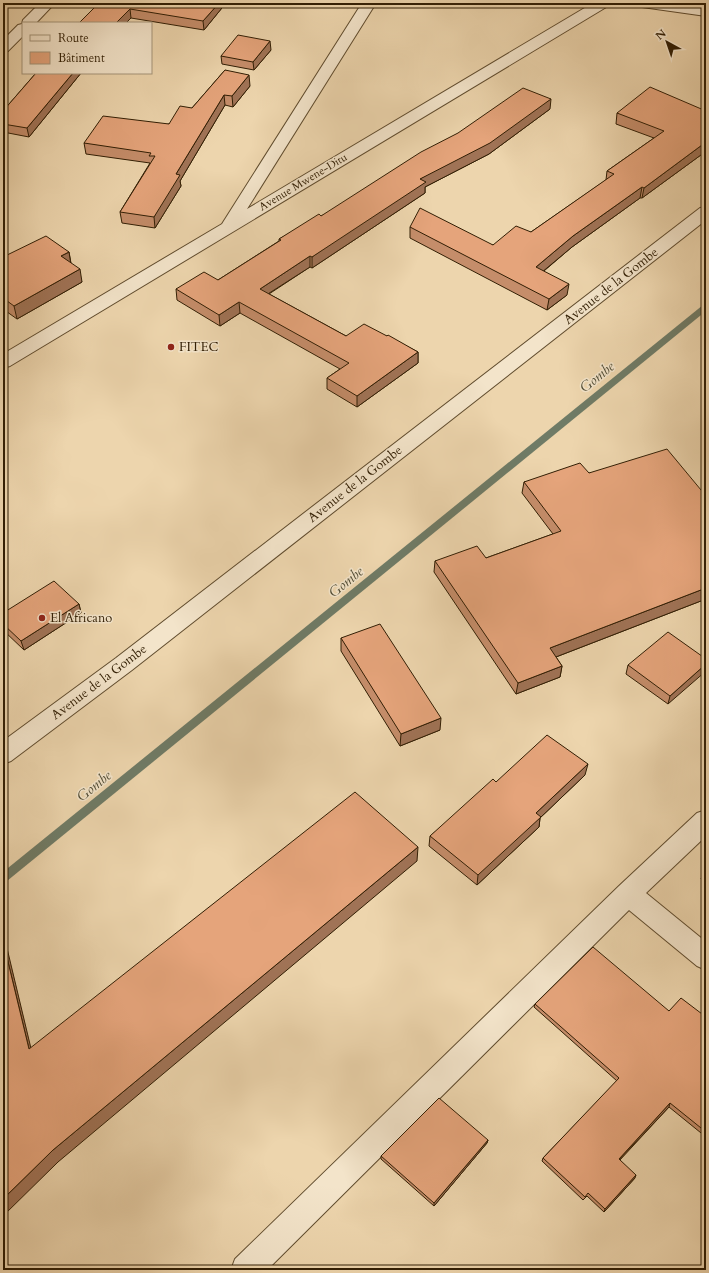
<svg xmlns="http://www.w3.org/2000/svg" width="709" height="1273" viewBox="0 0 709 1273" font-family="Cardo,serif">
	<rect width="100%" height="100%" fill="#edd5ad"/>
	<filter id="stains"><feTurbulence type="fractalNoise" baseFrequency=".005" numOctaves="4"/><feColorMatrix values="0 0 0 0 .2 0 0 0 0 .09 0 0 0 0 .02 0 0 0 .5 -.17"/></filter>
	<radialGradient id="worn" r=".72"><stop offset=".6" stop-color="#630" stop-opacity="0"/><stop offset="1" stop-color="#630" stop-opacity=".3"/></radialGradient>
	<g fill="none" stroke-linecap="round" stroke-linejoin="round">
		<polygon fill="#6f7b66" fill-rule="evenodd" points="703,305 706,305 706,311 7,881 3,882 3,872"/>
		<defs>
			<g id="minor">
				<polygon points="40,3 55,3 36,23 23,23 23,36 8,51 3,52 3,40 18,25 22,24 23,20"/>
				<polygon points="362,3 376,3 247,209 593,3 610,3 608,6 10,366 3,368 3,354 222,224"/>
				<polygon points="635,3 672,3 706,8 706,16 642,7 637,6"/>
				<polygon points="706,810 706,836 646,893 706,942 706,970 697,966 629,910 267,1270 231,1270 235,1259 619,886 697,813"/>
			</g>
			<polygon id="tertiary" points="706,207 706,220 132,670 11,761 3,764 3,741 116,658 700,208"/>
		</defs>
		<use href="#minor" stroke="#604c2e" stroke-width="2"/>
		<use href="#tertiary" stroke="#604c2e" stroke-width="2"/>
		<use href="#minor" fill="#f3e4ca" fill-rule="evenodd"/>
		<use href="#tertiary" fill="#f3e4ca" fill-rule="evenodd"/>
	</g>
	<g fill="#c58d6a" stroke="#311e04">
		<polygon points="98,3 226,3 204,30 131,18 98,4"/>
		<polygon points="279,3 303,3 300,6"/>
		<polygon points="271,50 254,70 222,64 221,56"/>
		<polygon points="225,70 250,86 233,107 225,105 180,181 181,186 155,228 122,223 120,212 150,163 86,154 84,143 169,124 192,108"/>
		<polygon points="36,73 81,73 29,137 3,132 3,111"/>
		<polygon points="550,109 489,154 425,187 425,193 312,268 310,267 269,294 346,336 387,336 418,352 418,363 357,407 327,389 327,378 340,369 240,313 220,326 177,300 176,289 218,280 279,241 279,239 321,216"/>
		<polygon points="706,111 706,152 705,152 642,198 640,198 572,247 544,271 567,295 547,310 410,238 410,227 493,245 531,232 606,180 607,171 654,138 616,124 617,113"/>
		<polygon points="69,252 71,263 82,282 17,319 3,309 3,257"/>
		<polygon points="589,473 706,496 706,599 556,657 562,666 560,677 516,694 434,572 435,561 486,558 553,534 522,493 524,482"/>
		<polygon points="79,604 81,613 24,650 3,630 3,613"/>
		<polygon points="341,638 440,730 400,746 341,651"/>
		<polygon points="706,659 668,704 626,674 628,665"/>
		<polygon points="585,775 540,818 539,827 477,885 429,846 430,836 496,782"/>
		<polygon points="706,870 706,884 701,879 703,873"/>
		<polygon points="535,1004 669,1011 706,1017 706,1137 669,1107 620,1160 635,1178 604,1212 587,1196 583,1200 542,1161 543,1158 617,1081 534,1007"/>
		<polygon points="488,1140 487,1143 434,1206 381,1159 381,1156"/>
	</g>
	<g fill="#a07356" stroke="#311e04">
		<polygon points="219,3 226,3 204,30 203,21"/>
		<polygon points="130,9 131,18 126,23 116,23"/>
		<polygon points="270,41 271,50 254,70 253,62"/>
		<polygon points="73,73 81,73 29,137 27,128"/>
		<polygon points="249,75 250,86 233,107 232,96"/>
		<polygon points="224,95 225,105 180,181 181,186 155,228 154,217 176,174"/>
		<polygon points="551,99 550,109 489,154 425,187 425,193 312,268 312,257 420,179"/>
		<polygon points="706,142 705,152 642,198 644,188"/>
		<polygon points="642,187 640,198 572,247 535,278 536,267 573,236"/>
		<polygon points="69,252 71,265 61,256"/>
		<polygon points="310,256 310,267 260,299 260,289"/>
		<polygon points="80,269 82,282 17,319 14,306"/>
		<polygon points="569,284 567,295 547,310 549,299"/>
		<polygon points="239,302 240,313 220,326 219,315"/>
		<polygon points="418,352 418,363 357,407 357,396"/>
		<polygon points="706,588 706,599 548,660 550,648"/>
		<polygon points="79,604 81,613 24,650 21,641"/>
		<polygon points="706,664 706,671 668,704 670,696"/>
		<polygon points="562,666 560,677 516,694 518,683"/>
		<polygon points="441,718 440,730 400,746 401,734"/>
		<polygon points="588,764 585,775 540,818 539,827 477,885 478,875 536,813"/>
		<polygon points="418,847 417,861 58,1162 3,1216 3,1199 53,1150"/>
		<polygon points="3,937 6,944 34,1061 29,1049 3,941"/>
		<polygon points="670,1103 669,1107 617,1162 619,1159"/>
		<polygon points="488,1140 487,1143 434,1206 434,1203"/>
		<polygon points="636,1175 635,1178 604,1212 605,1209"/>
	</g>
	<g fill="#e5a47b" stroke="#311e04">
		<polygon points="99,3 219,3 203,21 130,9 116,23 79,23"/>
		<polygon points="238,35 270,41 253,62 221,56"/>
		<polygon points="225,70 249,75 232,96 224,95 176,174 180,175 154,217 120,212 155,156 149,156 151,153 84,143 103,116 169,124 180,106 192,108"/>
		<polygon points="36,73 73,73 27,128 3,124 3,111"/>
		<polygon points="650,87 706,111 706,142 644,188 642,187 573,236 536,267 569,284 549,299 410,227 420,208 493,245 516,226 531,232 614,174 607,171 664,131 617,113"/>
		<polygon points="523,88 551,99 490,143 420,179 426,182 312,257 310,256 260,289 346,336 364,324 387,336 388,335 418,352 357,396 327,378 349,363 239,302 219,315 176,289 204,272 218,280 281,240 279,239 319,214 321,216 421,152 458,133"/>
		<polygon points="46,236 69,252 61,256 80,269 14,306 3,298 3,257"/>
		<polygon points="667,449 706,496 706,588 550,648 562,666 518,683 435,561 477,546 486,558 561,531 524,482 580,463 589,473"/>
		<polygon points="54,581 79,604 21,641 3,624 3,613"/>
		<polygon points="380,624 441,718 401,734 341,638"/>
		<polygon points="668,632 706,659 706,664 670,696 628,665"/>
		<polygon points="547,735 588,764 536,813 541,817 478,875 430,836 493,779 496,782"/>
		<polygon points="355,792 418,847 53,1150 3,1199 3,941 29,1049"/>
		<polygon points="706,870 706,876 703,873"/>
		<polygon points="593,947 669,1011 681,998 706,1017 706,1132 670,1103 619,1159 636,1175 605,1209 588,1193 585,1197 543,1158 619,1078 535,1004"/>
		<polygon points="439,1098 488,1140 434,1203 381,1156"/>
	</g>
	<g fill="#8f2418" stroke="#f3e4ca" stroke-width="1.5">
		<circle cx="171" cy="347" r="4"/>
		<circle cx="42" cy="618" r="4"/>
	</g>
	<g text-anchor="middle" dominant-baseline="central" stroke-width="3" stroke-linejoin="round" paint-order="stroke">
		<g font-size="11" fill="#311e04" stroke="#f3e4ca">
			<text transform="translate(303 182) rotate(-31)">Avenue Mwene-Ditu</text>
		</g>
		<g font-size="13" fill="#311e04" stroke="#f3e4ca">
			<text transform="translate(611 286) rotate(-38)">Avenue de la Gombe</text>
			<text transform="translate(355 484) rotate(-38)">Avenue de la Gombe</text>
			<text transform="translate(99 682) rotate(-37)">Avenue de la Gombe</text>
		</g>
		<g font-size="13" fill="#311e04" stroke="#f3e4ca" text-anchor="start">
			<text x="179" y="347">FITEC</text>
			<text x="50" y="618">El Africano</text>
		</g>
		<g font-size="14" font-style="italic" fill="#504c35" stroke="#f3e4ca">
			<text transform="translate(597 377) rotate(-39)">Gombe</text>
			<text transform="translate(346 582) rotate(-39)">Gombe</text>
			<text transform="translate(94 786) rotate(-39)">Gombe</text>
		</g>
	</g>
	<rect width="709" height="1273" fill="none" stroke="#edd5ad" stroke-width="16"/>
	<rect x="4" y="4" width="701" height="1265" fill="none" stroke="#311e04" stroke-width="2"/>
	<rect x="8" y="8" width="693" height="1257" fill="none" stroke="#311e04"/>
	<rect x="22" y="22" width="130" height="52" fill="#f3e4ca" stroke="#a5957b"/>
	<rect x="30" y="35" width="20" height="6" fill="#f3e4ca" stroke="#a5957b"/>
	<text x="58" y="42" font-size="12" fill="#311e04">Route</text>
	<rect x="30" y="52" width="20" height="12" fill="#e5a47b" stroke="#a5957b"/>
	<text x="58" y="62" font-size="12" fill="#311e04">Bâtiment</text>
	<g transform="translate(667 42) rotate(320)" stroke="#f3e4ca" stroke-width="3" paint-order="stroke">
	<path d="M0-3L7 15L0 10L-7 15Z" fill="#311e04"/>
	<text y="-6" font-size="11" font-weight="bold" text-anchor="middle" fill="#311e04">N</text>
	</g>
	<rect width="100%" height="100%" filter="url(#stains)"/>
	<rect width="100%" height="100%" fill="url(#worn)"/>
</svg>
